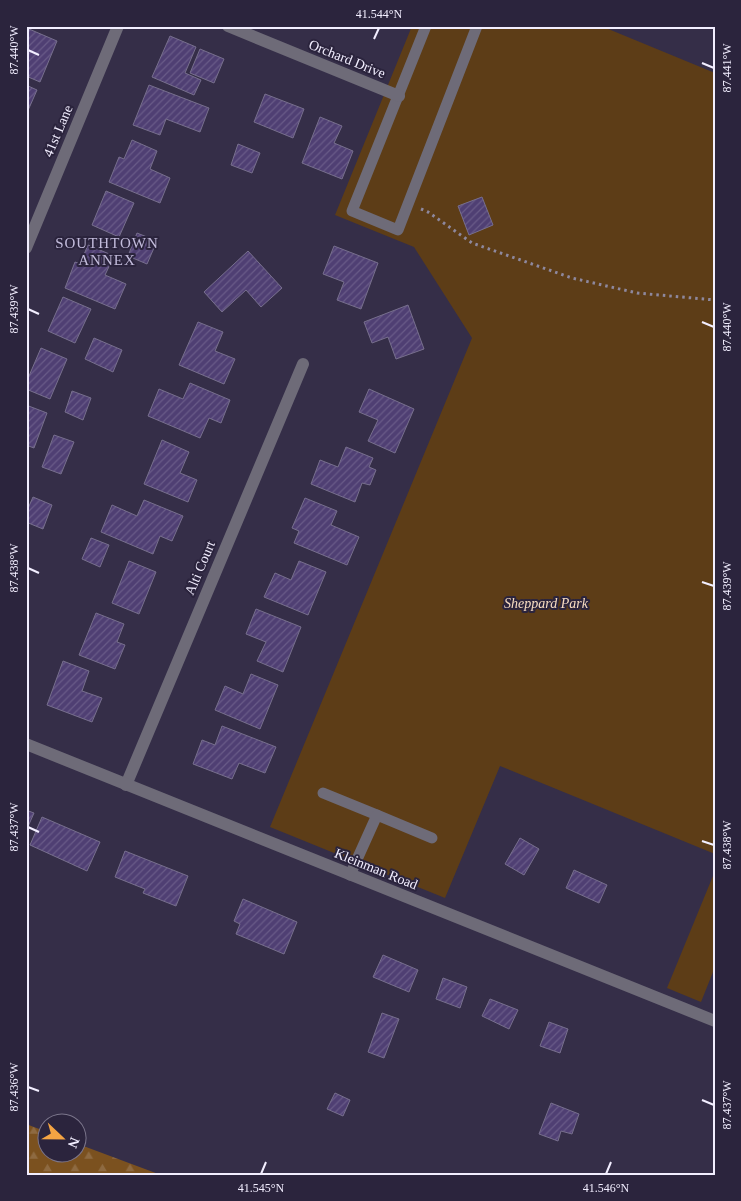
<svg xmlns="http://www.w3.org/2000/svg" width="741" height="1201" viewBox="0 0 741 1201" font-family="Georgia,serif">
	<defs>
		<pattern id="forest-firs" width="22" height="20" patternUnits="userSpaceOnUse" patternTransform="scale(1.25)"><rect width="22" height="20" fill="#7b511f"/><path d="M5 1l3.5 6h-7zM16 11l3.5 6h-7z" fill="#8e6a41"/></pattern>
		<pattern id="building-hatch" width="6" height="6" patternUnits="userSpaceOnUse" patternTransform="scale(1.25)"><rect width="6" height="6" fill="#4f3f73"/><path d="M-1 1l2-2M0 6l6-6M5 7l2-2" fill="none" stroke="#695b88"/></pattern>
	</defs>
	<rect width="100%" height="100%" fill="#352e48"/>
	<polygon fill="url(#forest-firs)" points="26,1124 47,1132 48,1154 78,1154 78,1144 161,1175 26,1175"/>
	<g fill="#5d3d17">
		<polygon points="412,26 601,26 715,73 715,854 500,766 445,898 270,827 472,338 414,247 335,215"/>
		<polygon points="715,871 715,967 701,1002 667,988"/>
	</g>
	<g fill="url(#building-hatch)" stroke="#776f8d">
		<polygon points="29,29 57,41 40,82 26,76 26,36"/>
		<polygon points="170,36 196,47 185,73 201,80 194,95 152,77"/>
		<polygon points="200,49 224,59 214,83 190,73"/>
		<polygon points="26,85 37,90 26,115"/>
		<polygon points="149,85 209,108 200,132 166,119 160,135 133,125"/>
		<polygon points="265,94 304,109 293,138 254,122"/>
		<polygon points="320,117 342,126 334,143 353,151 342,179 302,163"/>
		<polygon points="132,140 157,151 150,169 170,178 160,203 109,182 119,157 124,159"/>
		<polygon points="238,144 260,153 252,173 231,165"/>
		<polygon points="106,191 134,203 119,237 92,225"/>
		<polygon points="482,197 493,225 469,235 458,206"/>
		<polygon points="137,233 157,241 147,264 128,256"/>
		<polygon points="88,245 114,256 105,275 126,284 115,309 65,288 75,262 80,264"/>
		<polygon points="334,246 378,263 361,309 337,300 344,282 323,274"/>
		<polygon points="248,251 282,288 261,307 246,290 222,312 204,292"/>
		<polygon points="63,297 91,309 75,343 48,331"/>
		<polygon points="408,305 424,349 396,359 388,337 372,343 364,322"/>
		<polygon points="198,322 223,332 215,351 235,359 224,384 179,365"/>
		<polygon points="94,338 122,350 113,372 85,359"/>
		<polygon points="41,348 67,359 50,399 26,389 26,383"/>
		<polygon points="190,383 230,400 221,423 209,418 200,438 148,416 159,389 183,399"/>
		<polygon points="369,389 414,409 395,453 368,441 378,420 359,412"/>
		<polygon points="72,391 91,398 83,420 65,412"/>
		<polygon points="26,405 47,413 34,448 26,445"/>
		<polygon points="54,435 74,442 61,474 42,467"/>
		<polygon points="162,440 189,452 180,473 197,480 188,502 144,484"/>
		<polygon points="346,447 373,458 369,467 376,470 370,485 362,483 355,502 311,484 320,460 338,467"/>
		<polygon points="33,497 52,505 43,529 26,522 26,513"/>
		<polygon points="305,498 337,511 331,525 359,537 347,565 294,543 299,531 292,528"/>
		<polygon points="144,500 183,516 172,541 160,536 153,554 101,532 112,505 137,516"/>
		<polygon points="91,538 109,545 100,567 82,559"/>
		<polygon points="129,561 156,572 139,614 112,603"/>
		<polygon points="299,561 326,572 308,615 264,597 275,573 291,580"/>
		<polygon points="256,609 301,627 283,672 257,661 266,642 246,634"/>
		<polygon points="96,613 124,624 117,642 125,645 115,669 79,655"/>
		<polygon points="63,661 89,671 82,691 102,698 92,722 47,705"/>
		<polygon points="251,674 278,685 260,729 215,710 225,686 243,694"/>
		<polygon points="222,726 276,747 265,773 239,763 232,779 193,764 202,740 215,745"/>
		<polygon points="26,810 34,813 26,831"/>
		<polygon points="42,817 100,842 87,871 30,845"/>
		<polygon points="520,838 539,849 524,875 505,864"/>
		<polygon points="125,851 188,876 176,906 143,893 145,889 115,877"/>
		<polygon points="574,870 607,885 599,903 566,888"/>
		<polygon points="243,899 297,922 284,954 236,934 240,924 234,921"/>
		<polygon points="383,955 418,970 409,992 373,977"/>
		<polygon points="443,978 467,987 460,1008 436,999"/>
		<polygon points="490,999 518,1010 509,1029 482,1016"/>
		<polygon points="382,1013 399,1019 384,1058 368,1052"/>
		<polygon points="549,1022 568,1029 560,1053 540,1046"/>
		<polygon points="335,1093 350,1100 343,1116 327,1109"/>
		<polygon points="551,1103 579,1114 572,1134 561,1131 558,1141 539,1134"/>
	</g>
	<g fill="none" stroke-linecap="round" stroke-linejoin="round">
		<polyline stroke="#8e889e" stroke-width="3" stroke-dasharray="2.5 4" stroke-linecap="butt" points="421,209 428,212 472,243 572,278 637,293 715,300"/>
		<g stroke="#6e6b78" stroke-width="11">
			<polyline points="426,26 352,211 398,230 477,26"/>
			<polyline points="323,793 377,815"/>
			<polyline points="350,875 377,815 432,838"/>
		</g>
		<g stroke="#6e6b78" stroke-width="12">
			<polyline points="228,26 399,96"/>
			<polyline points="26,248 118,26"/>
			<polyline points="126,785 303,364"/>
		</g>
		<polyline stroke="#6e6b78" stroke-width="12" points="26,744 715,1021"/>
	</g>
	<path fill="none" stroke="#f2eeff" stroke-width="2" d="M374,39L379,28M28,50L39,55M702,63L714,68M28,309L39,314M702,322L714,327M28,568L39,573M702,582L714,586M28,827L39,832M702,841L714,845M28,1087L39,1091M702,1100L714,1105M261,1174L266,1162M606,1174L611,1162"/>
	<g text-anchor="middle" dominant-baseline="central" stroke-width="4" stroke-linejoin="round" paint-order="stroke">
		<g font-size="14" fill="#f2eeff" stroke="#2b243d">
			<text transform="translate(347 59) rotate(22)">Orchard Drive</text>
			<text transform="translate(58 131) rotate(-67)">41st Lane</text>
			<text transform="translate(200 568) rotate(-67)">Alti Court</text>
			<text transform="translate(376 869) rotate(22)">Kleinman Road</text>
		</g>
		<g font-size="14" font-style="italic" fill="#f7dcc1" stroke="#2b243d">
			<text x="546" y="603">Sheppard Park</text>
		</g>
		<g font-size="15" letter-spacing="1" fill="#c3bcdc" stroke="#2b243d">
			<text x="107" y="243">SOUTHTOWN<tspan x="107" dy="17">ANNEX</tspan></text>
		</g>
	</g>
	<rect width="741" height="1201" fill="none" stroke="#2b243d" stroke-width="55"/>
	<g transform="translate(62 1138) rotate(112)"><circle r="24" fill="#2b243d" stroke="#7b758b"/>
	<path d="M0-4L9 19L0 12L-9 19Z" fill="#f4a443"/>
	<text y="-8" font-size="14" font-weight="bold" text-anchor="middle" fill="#f2eeff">N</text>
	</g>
	<rect x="28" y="28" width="686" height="1146" fill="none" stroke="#f2eeff" stroke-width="2"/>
	<g font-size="12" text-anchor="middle" fill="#f2eeff">
		<text x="379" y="18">41.544°N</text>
		<text transform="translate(14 50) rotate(-90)" y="4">87.440°W</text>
		<text transform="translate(727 68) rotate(-90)" y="4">87.441°W</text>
		<text transform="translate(14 309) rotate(-90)" y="4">87.439°W</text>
		<text transform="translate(727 327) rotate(-90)" y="4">87.440°W</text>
		<text transform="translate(14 568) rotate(-90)" y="4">87.438°W</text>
		<text transform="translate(727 586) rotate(-90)" y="4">87.439°W</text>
		<text transform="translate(14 827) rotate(-90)" y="4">87.437°W</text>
		<text transform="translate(727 845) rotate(-90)" y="4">87.438°W</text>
		<text transform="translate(14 1087) rotate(-90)" y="4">87.436°W</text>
		<text transform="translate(727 1105) rotate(-90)" y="4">87.437°W</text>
		<text x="261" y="1192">41.545°N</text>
		<text x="606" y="1192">41.546°N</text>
	</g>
</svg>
